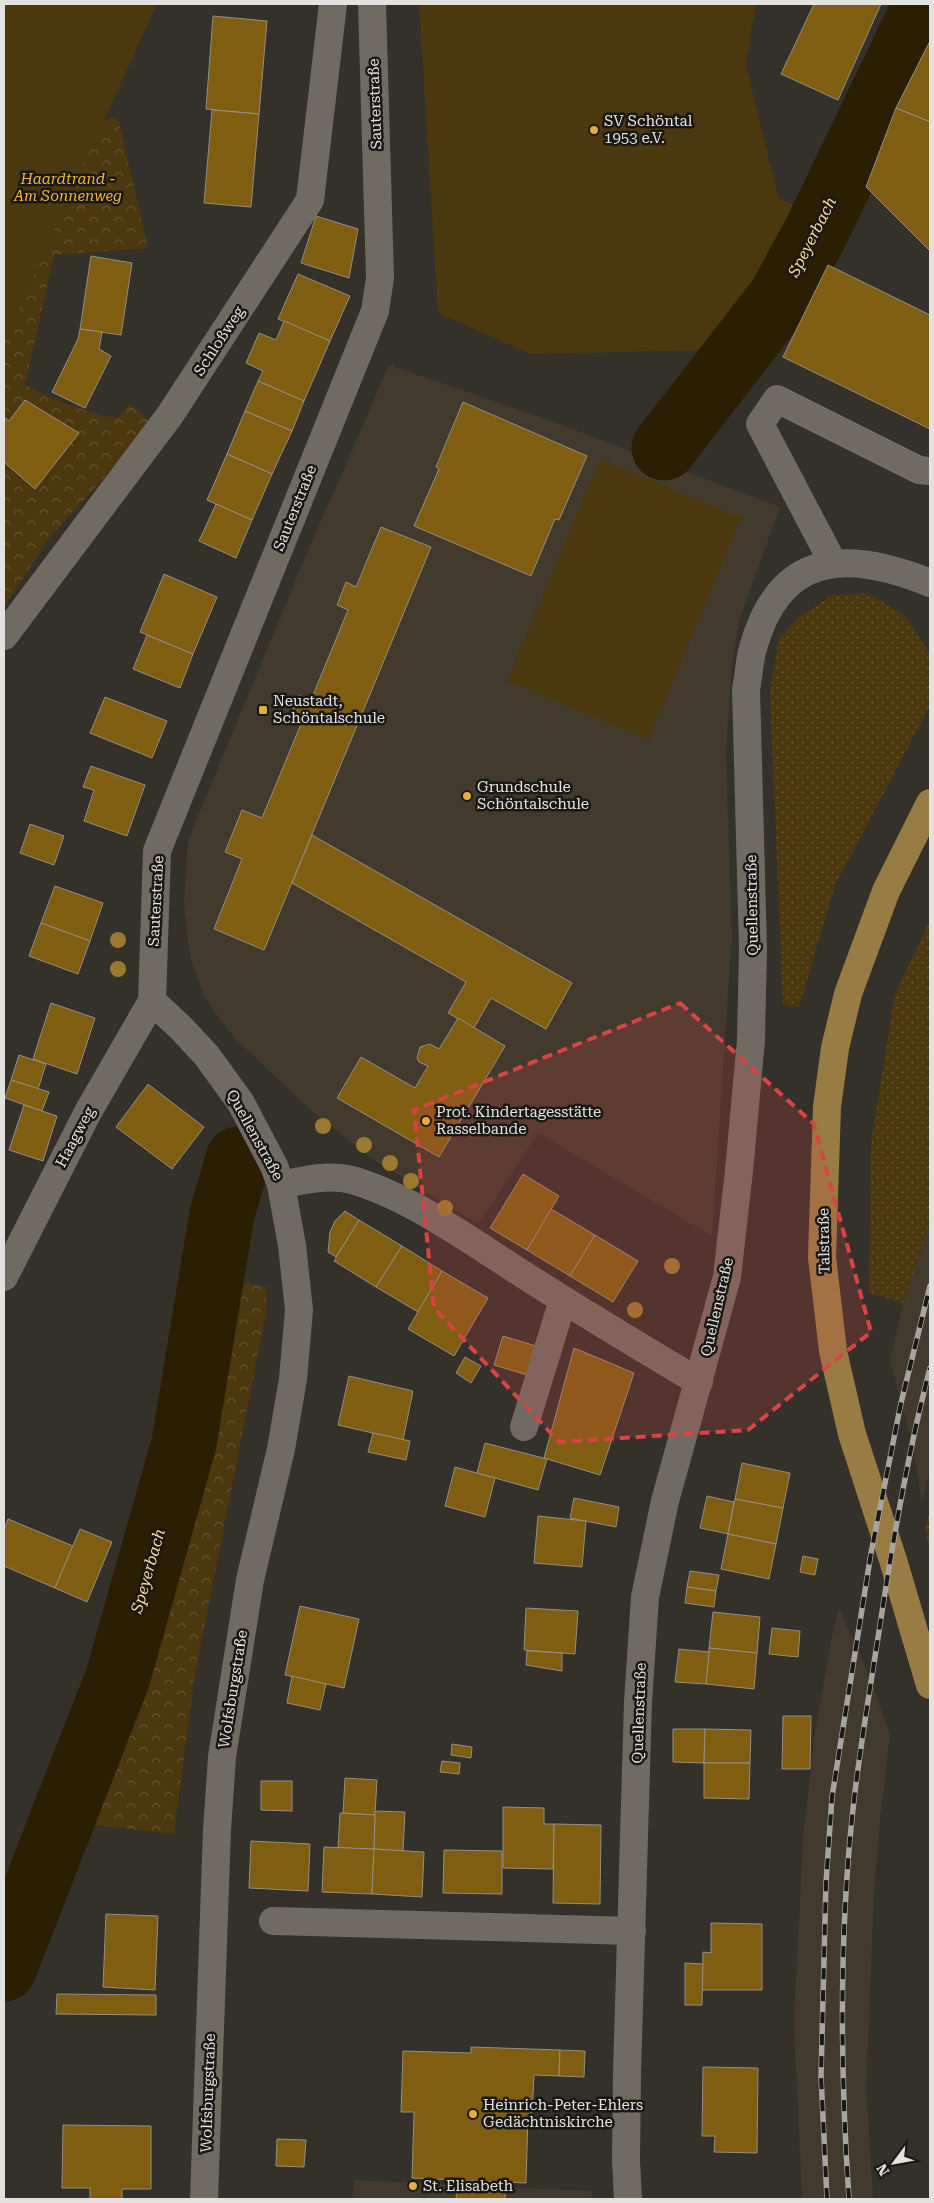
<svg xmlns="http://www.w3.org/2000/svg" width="934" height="2203" viewBox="0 0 934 2203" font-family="'Roboto Serif',serif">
	<defs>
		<pattern id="grass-dots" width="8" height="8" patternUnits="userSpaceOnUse" patternTransform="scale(1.25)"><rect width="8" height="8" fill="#4c380f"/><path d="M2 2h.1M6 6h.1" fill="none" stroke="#665432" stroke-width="1.8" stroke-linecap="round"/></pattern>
		<pattern id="park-crowns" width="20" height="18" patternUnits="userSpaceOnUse" patternTransform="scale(1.25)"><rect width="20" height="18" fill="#4c380f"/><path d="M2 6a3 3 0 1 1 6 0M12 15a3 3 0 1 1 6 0" fill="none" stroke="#665432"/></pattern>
	</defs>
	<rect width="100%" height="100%" fill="#34302a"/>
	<g fill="#413a2d">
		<polygon points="389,365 529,413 780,507 739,621 732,666 726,752 732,936 712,1236 538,1133 478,1224 371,1158 313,1112 234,1038 204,997 190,956 184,905 188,840 304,560"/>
		<polygon points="930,1222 930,1467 922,1503 913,1446 890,1360 903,1303"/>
		<polygon points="839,1608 871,1680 890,1735 881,1811 874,1894 866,2089 873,2199 802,2199 794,2022 803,1838 815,1732 831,1640"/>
		<polygon points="354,2180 591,2191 592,2199 353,2199"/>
	</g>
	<g fill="url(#grass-dots)">
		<polygon points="868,593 905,616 930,653 930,706 835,885 799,1007 783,1005 770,692 779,638 799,617 832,595"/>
		<polygon points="930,921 930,1222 903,1303 869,1293 871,1142 895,994"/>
		<polygon points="930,1509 930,1549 925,1529"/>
	</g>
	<g fill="url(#park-crowns)">
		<path d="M4,4H166L83,15L80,124L118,118L148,248L54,255L25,385C55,401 84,411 117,419L130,404L153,424L50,537L4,607Z"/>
		<polygon points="223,1279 266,1287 266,1314 195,1673 174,1834 78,1823 144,1629 199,1445"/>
	</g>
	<g fill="#4c380f">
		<polygon points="4,4 157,4 4,340"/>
		<polygon points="419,4 756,4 746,64 778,197 796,207 718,350 531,354 438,313"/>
		<polygon points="600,459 741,518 648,740 507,681"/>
	</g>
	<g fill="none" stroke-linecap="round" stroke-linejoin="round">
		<g stroke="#2c1e02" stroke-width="65">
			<polyline points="664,448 780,298 816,232 918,20 930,8"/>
			<polyline points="4,1969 118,1677 184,1443 222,1214 238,1159"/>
		</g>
	</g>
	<g fill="#7f5d11" stroke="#938e86">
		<polygon points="814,4 881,4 838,100 781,74"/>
		<polygon points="213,16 267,21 259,114 206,109"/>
		<polygon points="930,41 930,122 896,108"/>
		<polygon points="896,108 930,122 930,251 866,187"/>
		<polygon points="212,110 259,114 251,207 204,203"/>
		<polygon points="316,216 358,229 349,278 301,263"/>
		<polygon points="91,256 132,263 121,335 80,329"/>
		<polygon points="828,265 930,315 930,429 783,357"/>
		<polygon points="298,274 350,296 330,341 278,319"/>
		<polygon points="284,321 330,341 304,401 258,381 263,371 246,363 259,333 276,340"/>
		<polygon points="80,329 102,332 99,349 111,356 85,408 52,392 78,339"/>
		<polygon points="258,381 304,401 292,431 245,411"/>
		<polygon points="25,400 79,433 35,489 4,462 4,417 9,421"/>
		<polygon points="463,402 587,456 559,520 555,519 531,576 414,526 439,469 436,467"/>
		<polygon points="245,411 292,431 272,474 227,454"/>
		<polygon points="227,454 272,474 252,520 207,500"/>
		<polygon points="216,504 252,520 236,558 199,541"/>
		<polygon points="381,527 431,547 264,950 214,929 242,859 225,852 242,810 262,818 301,724 289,719 299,695 311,700 348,610 337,605 346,582 356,587"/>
		<polygon points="164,574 217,597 193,654 140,632"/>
		<polygon points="147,635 193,654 180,688 133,669"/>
		<polygon points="105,697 167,721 152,758 90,733"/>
		<polygon points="91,766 145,785 127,836 84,821 94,790 83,787"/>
		<polygon points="30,824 64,836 54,865 20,853"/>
		<polygon points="312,835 572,983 546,1029 491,998 474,1028 448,1013 466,982 292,883"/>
		<polygon points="55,886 103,903 90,941 41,923"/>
		<polygon points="41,923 90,941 78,974 29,956"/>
		<polygon points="51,1003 95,1018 77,1074 33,1059"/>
		<polygon points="458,1018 505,1046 439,1157 337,1098 361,1057 415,1088 428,1066 419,1062 417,1058 420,1047 430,1044 439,1049"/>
		<polygon points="19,1055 46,1064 38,1089 11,1080"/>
		<polygon points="11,1080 49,1092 42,1111 5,1098"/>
		<polygon points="148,1084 204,1127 172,1169 116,1127"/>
		<polygon points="24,1105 57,1116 43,1161 9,1150"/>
		<polygon points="523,1174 559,1196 527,1250 490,1228"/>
		<polygon points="551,1209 595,1235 570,1276 527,1250"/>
		<polygon points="345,1211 359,1220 336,1257 328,1252 330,1232 335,1221"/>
		<polygon points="359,1220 402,1246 376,1287 334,1261"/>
		<polygon points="595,1235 638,1261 613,1302 570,1276"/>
		<polygon points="402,1246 442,1271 418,1312 376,1287"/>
		<polygon points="442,1271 488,1298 454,1356 408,1329"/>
		<polygon points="503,1336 536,1346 527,1375 494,1365"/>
		<polygon points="574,1348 634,1373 600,1475 544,1458"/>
		<polygon points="465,1357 481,1366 471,1383 456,1373"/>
		<polygon points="349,1376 413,1391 403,1440 338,1425"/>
		<polygon points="373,1433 410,1441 406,1460 368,1452"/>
		<polygon points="485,1443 547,1459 538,1490 477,1473"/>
		<polygon points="742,1463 790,1473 783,1508 735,1499"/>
		<polygon points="455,1467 495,1478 485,1517 445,1506"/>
		<polygon points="707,1496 734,1502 728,1534 700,1528"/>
		<polygon points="574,1498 619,1507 616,1527 570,1518"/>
		<polygon points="735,1499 783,1508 776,1544 728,1534"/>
		<polygon points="538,1516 586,1521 582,1567 534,1563"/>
		<polygon points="8,1519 73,1546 55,1588 4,1566 4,1530"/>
		<polygon points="80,1529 112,1542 87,1602 55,1588"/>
		<polygon points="728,1534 776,1544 769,1579 721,1569"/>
		<polygon points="803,1556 818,1559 815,1575 800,1572"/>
		<polygon points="690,1571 719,1575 716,1591 687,1587"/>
		<polygon points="687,1587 716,1591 714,1607 685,1603"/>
		<polygon points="300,1606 359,1619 344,1688 285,1675"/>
		<polygon points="526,1608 578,1611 575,1654 524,1650"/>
		<polygon points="713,1612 760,1617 757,1653 709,1648"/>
		<polygon points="772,1628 800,1631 798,1657 769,1654"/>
		<polygon points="709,1648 757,1653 754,1689 706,1684"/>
		<polygon points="679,1649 709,1652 706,1684 675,1682"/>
		<polygon points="527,1651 562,1653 562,1671 526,1665"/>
		<polygon points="292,1676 326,1684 320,1710 287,1703"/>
		<polygon points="783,1716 811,1716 810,1769 782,1769"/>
		<polygon points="673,1729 705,1729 704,1763 673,1762"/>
		<polygon points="705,1729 751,1730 750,1763 704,1763"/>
		<polygon points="452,1744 472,1747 471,1758 451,1755"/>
		<polygon points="442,1761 460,1763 459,1774 440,1772"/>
		<polygon points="704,1763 750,1763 749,1799 704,1798"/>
		<polygon points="345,1778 377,1780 375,1815 343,1813"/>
		<polygon points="261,1781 292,1781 292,1811 261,1810"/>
		<polygon points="503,1807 544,1808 544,1824 554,1824 553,1869 503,1868"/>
		<polygon points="375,1811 405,1812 403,1851 374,1849"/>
		<polygon points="340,1813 375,1815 374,1849 338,1848"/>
		<polygon points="554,1824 601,1825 600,1904 553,1903"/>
		<polygon points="251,1841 310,1844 308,1891 249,1888"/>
		<polygon points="324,1847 374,1849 372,1894 322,1892"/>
		<polygon points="374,1849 424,1852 422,1897 372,1894"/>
		<polygon points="444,1850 502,1851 502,1894 443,1893"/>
		<polygon points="106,1914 158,1916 155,1990 103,1987"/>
		<polygon points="711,1923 762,1924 762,1990 702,1990 703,1952 711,1953"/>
		<polygon points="685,1963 703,1964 702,2005 685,2005"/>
		<polygon points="57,1994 156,1995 156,2015 56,2014"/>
		<polygon points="471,2047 560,2050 559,2076 534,2075 532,2116 528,2116 526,2183 412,2178 414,2112 401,2112 403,2051 471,2053"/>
		<polygon points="560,2050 585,2051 584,2077 559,2076"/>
		<polygon points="703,2067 758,2068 757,2153 714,2152 715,2136 702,2136"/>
		<polygon points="63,2125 151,2126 151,2189 122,2189 122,2199 90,2199 90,2188 62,2188"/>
		<polygon points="277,2139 306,2140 304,2167 276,2166"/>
		<polygon points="457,2187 505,2189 505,2199 456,2199"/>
	</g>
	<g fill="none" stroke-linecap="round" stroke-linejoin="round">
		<g stroke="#6f6b63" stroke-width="28">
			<polyline points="833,563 760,424 777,399 919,470 930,471"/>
			<polyline points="4,636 170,415 310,200 333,4"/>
			<polyline points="152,1001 181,1028 207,1056 241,1103 274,1166 281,1185 292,1245 299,1310 293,1379 281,1449 250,1580 222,1757 217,1830 204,2199"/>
			<path d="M281,1185C304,1180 328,1174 352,1180C411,1197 472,1242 524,1275C582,1312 640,1347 699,1382"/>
			<polyline points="4,1277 88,1112 152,1001 157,851 375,311 380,278 372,4"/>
			<polyline points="524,1427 563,1300"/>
			<polyline points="273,1921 632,1931"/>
			<path d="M628,2199L626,2161L627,2073L638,1702L645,1597L665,1501L727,1277L739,1171L751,1040L753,949L746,689C749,676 749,661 753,648C780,550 849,550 930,583"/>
		</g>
		<polyline stroke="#987c44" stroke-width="28" points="930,803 886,891 848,994 835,1048 827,1107 822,1257 833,1351 852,1434 893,1560 930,1685"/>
		<defs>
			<g id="rail">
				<polyline points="827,2199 821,2076 826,1883 832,1797 871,1553 901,1403 930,1286"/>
				<path d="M849,2199C840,2068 839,1930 854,1800C861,1741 871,1683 880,1625C893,1539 908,1452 930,1368"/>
			</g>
		</defs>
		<use href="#rail" stroke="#a8a5a0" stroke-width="5.5"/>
		<use href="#rail" stroke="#1a1815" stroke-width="4" stroke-dasharray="11" stroke-linecap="butt"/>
	</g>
	<g fill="#9c7931">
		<circle cx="118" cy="940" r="8"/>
		<circle cx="118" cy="969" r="8"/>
		<circle cx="323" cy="1126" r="8"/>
		<circle cx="364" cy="1145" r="8"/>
		<circle cx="390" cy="1163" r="8"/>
		<circle cx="411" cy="1181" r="8"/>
		<circle cx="445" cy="1208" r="8"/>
		<circle cx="672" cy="1266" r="8"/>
		<circle cx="635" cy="1310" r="8"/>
	</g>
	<path fill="#d84443" fill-opacity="0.2" stroke="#d84443" stroke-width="4" stroke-dasharray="10 6" stroke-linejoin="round" d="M680,1003L814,1124L871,1332L748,1430L559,1442L434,1308L414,1110Z"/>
	<g fill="#e6ad36" stroke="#1a1815" stroke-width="2">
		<circle cx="594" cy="130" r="5"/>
		<rect x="258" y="705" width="10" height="10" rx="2.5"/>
		<circle cx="467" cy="796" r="5"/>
		<circle cx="426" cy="1121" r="5"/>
		<circle cx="473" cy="2114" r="5"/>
		<circle cx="413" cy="2186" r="5"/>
	</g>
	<g text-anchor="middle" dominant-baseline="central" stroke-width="5" stroke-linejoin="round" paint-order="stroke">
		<g font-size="15" fill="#e4e2de" stroke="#1a1815">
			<text transform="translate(375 104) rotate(-92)">Sauterstraße</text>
			<text transform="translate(219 341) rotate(-57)">Schloßweg</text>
			<text transform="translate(295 508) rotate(-68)">Sauterstraße</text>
			<text transform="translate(156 901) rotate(-87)">Sauterstraße</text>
			<text transform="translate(752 905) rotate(-91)">Quellenstraße</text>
			<text transform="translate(255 1135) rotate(61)">Quellenstraße</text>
			<text transform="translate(75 1137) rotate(-62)">Haagweg</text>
			<text transform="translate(824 1241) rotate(-91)">Talstraße</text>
			<text transform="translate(717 1307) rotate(-77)">Quellenstraße</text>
			<text transform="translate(233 1689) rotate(-81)">Wolfsburgstraße</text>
			<text transform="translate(639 1713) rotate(-88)">Quellenstraße</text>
			<text transform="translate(208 2093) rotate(-88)">Wolfsburgstraße</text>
		</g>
		<g font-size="15" fill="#e4e2de" stroke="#1a1815" text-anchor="start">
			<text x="604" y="121">SV Schöntal<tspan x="604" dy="17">1953 e.V.</tspan></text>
			<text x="273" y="701">Neustadt,<tspan x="273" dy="17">Schöntalschule</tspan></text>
			<text x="477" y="787">Grundschule<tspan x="477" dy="17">Schöntalschule</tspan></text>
			<text x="436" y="1112">Prot. Kindertagesstätte<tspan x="436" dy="17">Rasselbande</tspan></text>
			<text x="483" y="2105">Heinrich-Peter-Ehlers<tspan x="483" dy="17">Gedächtniskirche</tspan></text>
			<text x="423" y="2186">St. Elisabeth</text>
		</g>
		<g font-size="15" font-style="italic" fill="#f2b536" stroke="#1a1815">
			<text x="68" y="179">Haardtrand -<tspan x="68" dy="17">Am Sonnenweg</tspan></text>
		</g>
		<g font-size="16" font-style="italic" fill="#fdd898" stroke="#1a1815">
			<text transform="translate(812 237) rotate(-63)">Speyerbach</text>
			<text transform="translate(148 1571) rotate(-74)">Speyerbach</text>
		</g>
	</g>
	<rect width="934" height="2203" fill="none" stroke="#e4e2de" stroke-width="10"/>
	<g transform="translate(894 2163) rotate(238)" stroke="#1a1815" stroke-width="4" paint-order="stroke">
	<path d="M0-4L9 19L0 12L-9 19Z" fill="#e4e2de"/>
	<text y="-8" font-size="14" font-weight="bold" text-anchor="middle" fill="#e4e2de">N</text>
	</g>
</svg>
